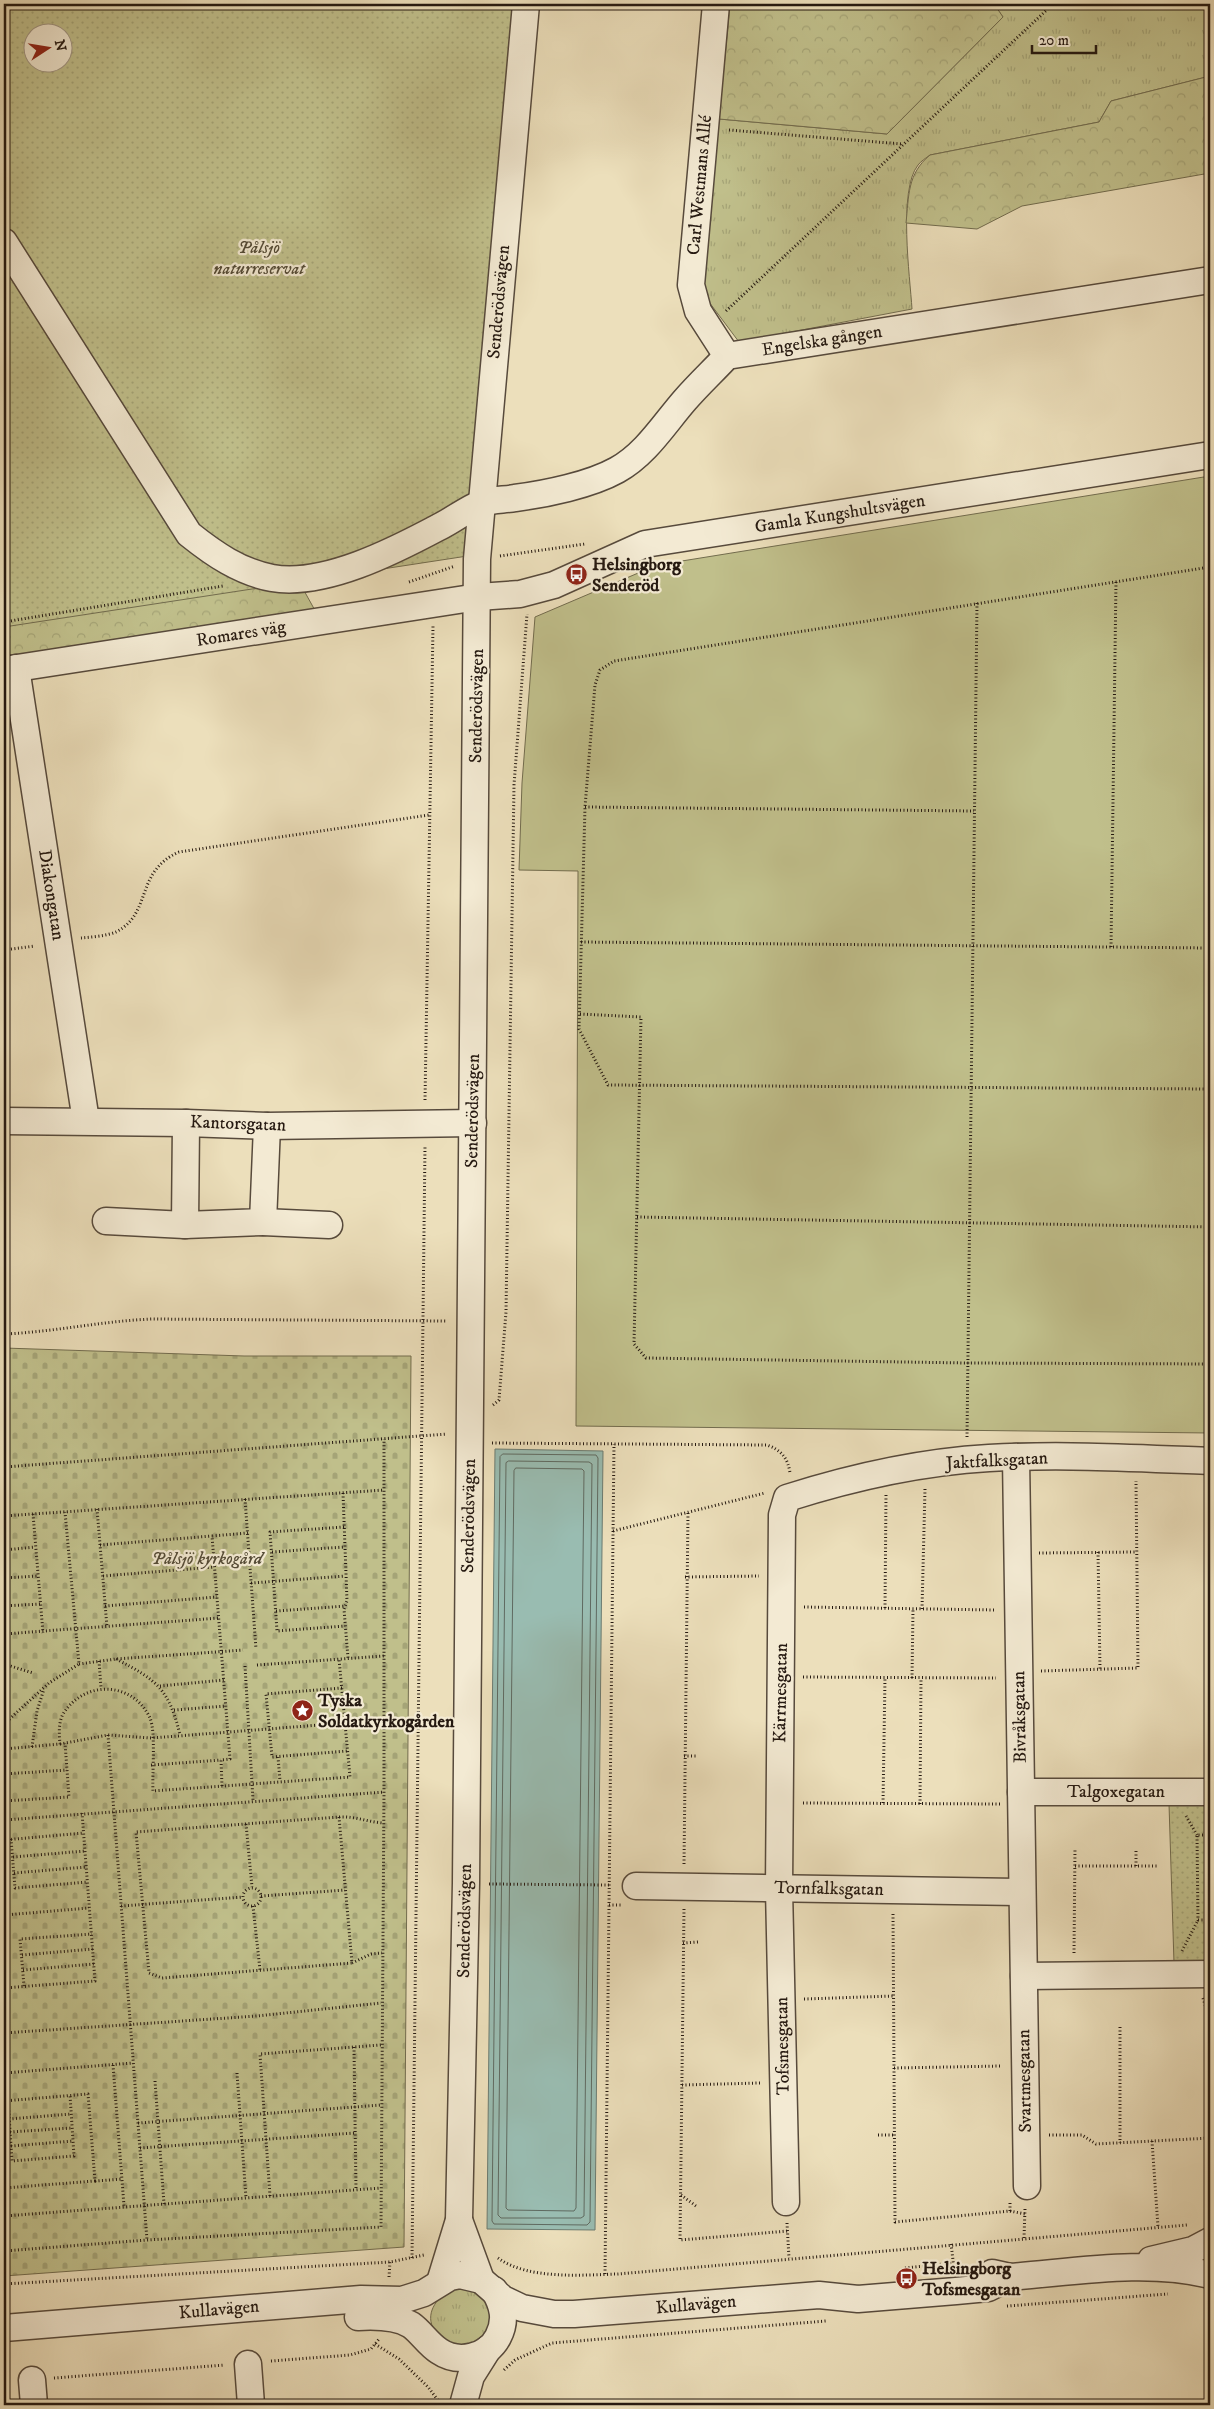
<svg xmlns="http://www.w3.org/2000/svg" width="1214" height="2409" viewBox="0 0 1214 2409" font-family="'IM FELL DW Pica',serif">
	<defs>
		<pattern id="grass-tufts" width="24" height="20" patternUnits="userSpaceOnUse" patternTransform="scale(1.25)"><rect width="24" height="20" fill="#c0bf8b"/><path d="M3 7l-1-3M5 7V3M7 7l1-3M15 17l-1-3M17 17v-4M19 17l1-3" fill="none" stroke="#a5a477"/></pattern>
		<pattern id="forest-crowns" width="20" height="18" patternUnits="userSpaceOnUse" patternTransform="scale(1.25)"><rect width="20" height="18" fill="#c0bf8b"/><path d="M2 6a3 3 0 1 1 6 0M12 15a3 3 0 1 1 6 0" fill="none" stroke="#a5a477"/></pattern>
		<pattern id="cemetery-stones" width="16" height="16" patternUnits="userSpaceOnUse" patternTransform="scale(1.25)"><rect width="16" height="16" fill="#c0bf8b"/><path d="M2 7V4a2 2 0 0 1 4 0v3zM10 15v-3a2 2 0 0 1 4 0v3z" fill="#a5a477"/></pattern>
		<pattern id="park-dots" width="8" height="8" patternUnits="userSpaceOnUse" patternTransform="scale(1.25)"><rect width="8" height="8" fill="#c0bf8b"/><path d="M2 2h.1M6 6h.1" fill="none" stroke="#a5a477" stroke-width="1.8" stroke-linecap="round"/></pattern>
	</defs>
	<rect width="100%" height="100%" fill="#ecdfbb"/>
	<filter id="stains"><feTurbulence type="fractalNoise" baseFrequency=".004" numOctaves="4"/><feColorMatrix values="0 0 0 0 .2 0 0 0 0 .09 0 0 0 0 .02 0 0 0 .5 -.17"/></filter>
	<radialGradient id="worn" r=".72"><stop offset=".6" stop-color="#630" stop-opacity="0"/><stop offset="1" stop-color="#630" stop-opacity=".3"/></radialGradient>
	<g fill="url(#grass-tufts)" stroke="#726c4e">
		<path d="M994,4H1210V76L1111,101L1099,122L930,155C926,158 921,161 918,165C898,190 910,277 912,309L739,342L703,294L719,119L887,134L1003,17Z"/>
		<path d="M452,2288L476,2289L493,2306L492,2331L474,2347L450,2346C445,2341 436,2335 433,2328C425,2311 439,2296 452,2288Z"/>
	</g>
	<g fill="url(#forest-crowns)" stroke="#726c4e">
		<polygon points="730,4 994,4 1003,17 887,134 719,119"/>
		<path d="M1210,76V173L1022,206L977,229L906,223C909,196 907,174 930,155L1099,122L1111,101Z"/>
		<polygon points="4,546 302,587 317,614 4,660"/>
	</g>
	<polygon fill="url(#cemetery-stones)" stroke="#726c4e" points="4,1348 244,1356 411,1356 404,2247 4,2276"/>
	<g fill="url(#park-dots)" stroke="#726c4e" fill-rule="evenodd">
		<path d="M4,4H539L487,553L4,627ZM32,32H62V62H32Z"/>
		<polygon points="1210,1803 1210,1962 1174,1963 1169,1804"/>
	</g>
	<polygon fill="#c0bf8b" stroke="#726c4e" points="1210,476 1210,1433 576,1426 578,871 519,870 522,783 535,617 657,565"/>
	<polygon fill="#99bcb1" stroke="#6b7b71" points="495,1449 603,1451 595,2230 487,2229"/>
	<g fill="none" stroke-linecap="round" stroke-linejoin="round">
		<g stroke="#5f6a61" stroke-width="1">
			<polygon points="503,1454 596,1455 598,1458 590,2222 587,2225 494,2224 492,2221 500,1457"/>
			<polygon points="509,1461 589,1462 592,1464 584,2216 581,2218 501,2218 498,2215 506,1463"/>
			<polygon points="516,1468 582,1469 584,1471 576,2208 574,2211 508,2210 506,2208 514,1471"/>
		</g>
		<defs>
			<g id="minor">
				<polyline points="716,4 691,285 698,311 727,356"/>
				<path d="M4,242L189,534C214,554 240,572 272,578C324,587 394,551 439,527C453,520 467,509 482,503C492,499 505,500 515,498C546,494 590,485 617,470C646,454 664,424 685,400C698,385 713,371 727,356L1210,280"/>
				<polyline points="16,668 86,1121"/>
				<polyline points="4,670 478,597 520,594 554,585 645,544 1210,455"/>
				<polyline points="4,1121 186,1123 267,1126 473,1123"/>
				<polyline points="186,1123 185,1225 263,1222 267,1126"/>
				<polyline points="106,1221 185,1225"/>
				<polyline points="263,1222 329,1225"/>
				<polyline points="1016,1457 1027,2186"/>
				<polyline points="1021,1792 1210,1792"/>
				<polyline points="636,1886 1022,1892"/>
				<polyline points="1024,1976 1210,1974"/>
				<path d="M786,2202L779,1889L782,1515L787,1498C853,1477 920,1462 989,1458C1062,1454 1137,1458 1210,1461"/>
				<polyline points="459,2220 481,2280"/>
				<polyline points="1151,2260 1193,2250 1210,2241"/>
				<path d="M992,2273L1010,2277C1075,2272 1146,2259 1210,2275"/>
				<polyline points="440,2282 459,2220 466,1883 477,559 526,4"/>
				<path d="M358,2317C375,2316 396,2316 411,2325C421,2332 428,2344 439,2351C458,2364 487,2358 498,2337C507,2320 503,2305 494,2290"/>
				<polyline points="4,2328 361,2299 402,2300 424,2293 450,2277 460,2275 481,2280 503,2299 522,2308 554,2314 574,2314 819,2295 858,2299 956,2291 988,2288 1010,2277"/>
				<polyline points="248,2364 251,2405"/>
				<polyline points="32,2380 34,2405"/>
				<polyline points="463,2405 471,2376 488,2349"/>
			</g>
		</defs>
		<use href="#minor" stroke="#574a3c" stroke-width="29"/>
		<g stroke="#251911" stroke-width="3" stroke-dasharray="1 2.5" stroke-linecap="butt">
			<polyline points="729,130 902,144"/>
			<polyline points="726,311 1053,4"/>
			<polyline points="500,556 585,544"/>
			<polyline points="1210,567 614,661 600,670 595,685 585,807 579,1029 608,1085 1210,1089"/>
			<polyline points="409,582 455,566"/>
			<polyline points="4,622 223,586"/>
			<polyline points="585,807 974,811"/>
			<path d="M81,938C92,937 106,936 116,932C153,913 134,872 179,852L429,815"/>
			<polyline points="581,942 1210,948"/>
			<polyline points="1111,947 1116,581"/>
			<polyline points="4,950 35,946"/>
			<polyline points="580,1014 641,1017 634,1344 646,1358 968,1363 1210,1364"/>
			<polyline points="425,1100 433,626"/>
			<polyline points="637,1217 1210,1227"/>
			<path d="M4,1334C54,1332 102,1321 152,1319L447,1321"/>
			<polyline points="493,1405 499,1400 506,1312 514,785 527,614"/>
			<polyline points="967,1437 977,603"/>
			<path d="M492,1443L767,1445C781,1450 788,1458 790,1473"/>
			<polyline points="4,1467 447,1434"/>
			<polyline points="343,1493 347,1601 344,1609 348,1658"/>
			<polyline points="245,1499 256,1649"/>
			<polyline points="97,1509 107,1627"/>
			<polyline points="33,1514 43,1633"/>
			<polyline points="4,1516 384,1490"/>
			<polyline points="344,1527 270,1532 277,1631 345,1626"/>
			<polyline points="613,1531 765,1493"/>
			<polyline points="100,1545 212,1536"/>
			<polyline points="4,1550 35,1547"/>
			<polyline points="272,1552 344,1547"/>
			<polyline points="1098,1552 1100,1669"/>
			<polyline points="1039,1553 1136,1552"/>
			<polyline points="103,1576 214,1567"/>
			<polyline points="685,1577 759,1576"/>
			<polyline points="4,1578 38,1576"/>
			<polyline points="251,1583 345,1576"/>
			<polyline points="4,1606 40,1604"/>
			<polyline points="105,1606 217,1597"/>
			<polyline points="804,1607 995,1610"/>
			<polyline points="885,1608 886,1495"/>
			<polyline points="922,1609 925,1489"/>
			<polyline points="276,1611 345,1606"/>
			<polyline points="4,1634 219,1618"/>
			<path d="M116,1659C157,1680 169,1689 180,1735"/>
			<polyline points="99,1661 101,1688"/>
			<polyline points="4,1664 33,1673"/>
			<polyline points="79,1664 116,1659 243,1650"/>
			<polyline points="257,1665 384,1656"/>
			<polyline points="245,1666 253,1800"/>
			<polyline points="1041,1671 1138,1668 1136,1481"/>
			<polyline points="803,1677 996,1678"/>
			<polyline points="912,1678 913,1609"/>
			<polyline points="160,1686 224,1680"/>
			<polyline points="342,1688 266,1694 272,1757 347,1751"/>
			<polyline points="4,1694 9,1695"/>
			<polyline points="174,1710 226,1706"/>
			<polyline points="4,1724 49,1683 79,1664 65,1512"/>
			<polyline points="108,1735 147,2240"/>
			<polyline points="60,1744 108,1735 152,1738 345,1723"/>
			<polyline points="32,1747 37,1711 44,1689"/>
			<path d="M4,1749L60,1744C59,1734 58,1720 65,1711C88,1679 134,1683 150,1718C156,1732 152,1774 153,1791L350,1777L339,1659"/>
			<polyline points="684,1756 697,1756"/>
			<polyline points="278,1757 280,1781"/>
			<polyline points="151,1765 221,1760"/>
			<polyline points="4,1774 67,1770"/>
			<polyline points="222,1786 221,1760 230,1759 212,1536 248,1533"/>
			<polyline points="4,1801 69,1797 65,1743"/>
			<polyline points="803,1803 1000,1804"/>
			<polyline points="883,1803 885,1677"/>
			<polyline points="920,1804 921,1678"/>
			<polyline points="1186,1816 1197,1835"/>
			<polygon points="339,1817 352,1963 162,1978 149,1973 136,1832"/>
			<path d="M339,1817C355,1816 368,1822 383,1823"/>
			<polyline points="4,1820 384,1792"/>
			<polyline points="246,1824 252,1887"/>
			<polyline points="1210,1835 1197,1835 1198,1920 1210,1920"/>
			<polyline points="11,1839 15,1888 88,1882"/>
			<polyline points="4,1840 84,1833"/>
			<polyline points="1136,1851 1136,1866"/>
			<polyline points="13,1857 85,1851"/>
			<polyline points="684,1864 688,1512"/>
			<polyline points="1075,1866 1159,1866"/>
			<polyline points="14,1873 86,1867"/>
			<polyline points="489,1884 610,1885"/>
			<circle cx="252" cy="1897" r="9"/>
			<polyline points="261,1896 345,1890"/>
			<polyline points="609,1905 622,1905"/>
			<polyline points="121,1906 243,1897"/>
			<polyline points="253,1906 260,1970"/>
			<polyline points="684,1909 680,2240 788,2231"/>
			<polyline points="4,1913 4,1919"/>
			<polyline points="893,1914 895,2222 1010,2211 1010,2201"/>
			<polyline points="5,1915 89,1908"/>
			<polyline points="683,1943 698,1942"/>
			<polyline points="1182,1951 1198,1920"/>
			<polyline points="1074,1953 1075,1848"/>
			<polyline points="22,1955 93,1949"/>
			<polyline points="352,1963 371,1954 382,1953"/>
			<polyline points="23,1970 94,1964"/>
			<polyline points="4,1974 5,1988"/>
			<polyline points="24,1986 20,1939 92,1934"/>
			<polyline points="4,1988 95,1981 82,1813"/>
			<polyline points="1203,1998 1206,2008 1210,2056"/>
			<polyline points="804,1999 893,1996"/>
			<polyline points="1120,2027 1120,2143"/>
			<polyline points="4,2033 257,2016 381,2003"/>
			<polyline points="354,2047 356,2190"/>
			<polyline points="113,2065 124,2206"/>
			<polyline points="894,2068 1002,2066"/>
			<polyline points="4,2073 133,2063"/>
			<polyline points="237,2073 246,2198"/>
			<polyline points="155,2081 164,2204"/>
			<polyline points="682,2085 760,2083"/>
			<polyline points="8,2100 12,2161 74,2156 70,2095"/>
			<polyline points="4,2101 88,2094 95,2181 4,2188"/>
			<polyline points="9,2119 71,2114"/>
			<polyline points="138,2123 381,2105"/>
			<polyline points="10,2132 72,2128"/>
			<polyline points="878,2135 894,2135"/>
			<polyline points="1049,2135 1082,2135 1096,2144 1210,2138"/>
			<polyline points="1152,2141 1158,2227"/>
			<polyline points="11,2146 73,2141"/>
			<polyline points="140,2148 355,2133"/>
			<polyline points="95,2181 122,2179"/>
			<polyline points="681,2195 696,2206"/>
			<polyline points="270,2196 260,2054 381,2045"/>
			<polyline points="1010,2211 1025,2214"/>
			<polyline points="4,2216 381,2188"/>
			<polyline points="787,2223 789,2258"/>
			<polyline points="1024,2238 1025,2209"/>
			<polyline points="951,2244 954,2268"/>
			<polyline points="4,2251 147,2240 381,2227 384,1792 384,1439"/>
			<polyline points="412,2258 425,1146"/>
			<path d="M498,2258C528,2280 582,2275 618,2274L1187,2225"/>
			<polyline points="905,2268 953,2263"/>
			<polyline points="605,2274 614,1444"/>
			<polyline points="389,2277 390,2262"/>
			<polyline points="4,2284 390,2262 424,2255"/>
			<polyline points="1007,2306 1168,2294"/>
			<polyline points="375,2344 399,2359 428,2387 440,2403"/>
			<polyline points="271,2361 350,2355 371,2349 379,2339"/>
			<polyline points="504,2370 515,2360 552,2343 826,2321"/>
			<polyline points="54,2378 225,2365"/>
		</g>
		<use href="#minor" stroke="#f3ead3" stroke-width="26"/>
	</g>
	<defs>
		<symbol id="bus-disc" viewBox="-11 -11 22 22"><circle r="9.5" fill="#8f2418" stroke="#f3ead3"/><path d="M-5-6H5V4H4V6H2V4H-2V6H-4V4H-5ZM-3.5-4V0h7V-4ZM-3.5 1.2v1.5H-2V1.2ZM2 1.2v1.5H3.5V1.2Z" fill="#fff"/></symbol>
		<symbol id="sight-disc" viewBox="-11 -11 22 22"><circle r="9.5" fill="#8f2418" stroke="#f3ead3"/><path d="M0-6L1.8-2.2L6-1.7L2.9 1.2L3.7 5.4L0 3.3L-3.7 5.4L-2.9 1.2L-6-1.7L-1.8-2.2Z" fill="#fff"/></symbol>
	</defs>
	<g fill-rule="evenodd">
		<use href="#bus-disc" x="564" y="562" width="25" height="25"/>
		<use href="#sight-disc" x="290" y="1698" width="25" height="25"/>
		<use href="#bus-disc" x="894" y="2266" width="25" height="25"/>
	</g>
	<g text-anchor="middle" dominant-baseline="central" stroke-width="4.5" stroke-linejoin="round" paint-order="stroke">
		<g font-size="18" fill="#251911" stroke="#f3ead3">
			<text transform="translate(700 185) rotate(-85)">Carl Westmans Allé</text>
			<text transform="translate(499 302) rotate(-85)">Senderödsvägen</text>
			<text transform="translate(822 341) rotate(-9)">Engelska gången</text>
			<text transform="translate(840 514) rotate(-9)">Gamla Kungshultsvägen</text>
			<text transform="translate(241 634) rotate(-9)">Romares väg</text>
			<text transform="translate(477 706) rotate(-89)">Senderödsvägen</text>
			<text transform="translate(51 895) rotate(81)">Diakongatan</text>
			<text transform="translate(473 1111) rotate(-89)">Senderödsvägen</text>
			<text transform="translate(238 1124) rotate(2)">Kantorsgatan</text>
			<text transform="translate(997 1461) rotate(-3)">Jaktfalksgatan</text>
			<text transform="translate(469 1516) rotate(-89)">Senderödsvägen</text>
			<text transform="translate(781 1693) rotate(-89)">Kärrmesgatan</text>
			<text transform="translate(1020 1717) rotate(-91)">Bivråksgatan</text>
			<text x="1116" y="1792">Talgoxegatan</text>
			<text transform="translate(829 1889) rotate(1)">Tornfalksgatan</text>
			<text transform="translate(465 1921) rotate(-89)">Senderödsvägen</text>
			<text transform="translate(783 2046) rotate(-91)">Tofsmesgatan</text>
			<text transform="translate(1025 2081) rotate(-91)">Svartmesgatan</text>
			<text transform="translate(696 2305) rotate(-5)">Kullavägen</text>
			<text transform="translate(219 2310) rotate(-5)">Kullavägen</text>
		</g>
		<g font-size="18" font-style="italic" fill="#544b36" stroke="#f3ead3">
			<text x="259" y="248">Pålsjö<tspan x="259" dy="21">naturreservat</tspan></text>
			<text x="207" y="1559">Pålsjö kyrkogård</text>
		</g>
		<g font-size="18" font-weight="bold" fill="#251911" stroke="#f3ead3" text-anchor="start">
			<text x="592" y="565">Helsingborg<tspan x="592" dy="21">Senderöd</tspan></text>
			<text x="318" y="1701">Tyska<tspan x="318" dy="21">Soldatkyrkogården</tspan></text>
			<text x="922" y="2269">Helsingborg<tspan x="922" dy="21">Tofsmesgatan</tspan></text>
		</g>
	</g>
	<rect width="1214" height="2409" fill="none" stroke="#ecdfbb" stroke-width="20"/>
	<rect x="5" y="5" width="1204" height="2399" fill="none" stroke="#251911" stroke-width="2.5"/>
	<rect x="10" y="10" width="1194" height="2389" fill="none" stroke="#251911"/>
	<g transform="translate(48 48) rotate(78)"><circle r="24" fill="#f3ead3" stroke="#a19685"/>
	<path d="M0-4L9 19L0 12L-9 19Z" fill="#8f2418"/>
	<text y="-8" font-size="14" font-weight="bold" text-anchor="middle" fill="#251911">N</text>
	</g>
	<path d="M1032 45v8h64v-8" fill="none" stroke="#251911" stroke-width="2.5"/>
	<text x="1039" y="45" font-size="15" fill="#251911" stroke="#f3ead3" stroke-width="4" paint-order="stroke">20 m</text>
	<rect width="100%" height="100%" filter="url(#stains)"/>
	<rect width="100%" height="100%" fill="url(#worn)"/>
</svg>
